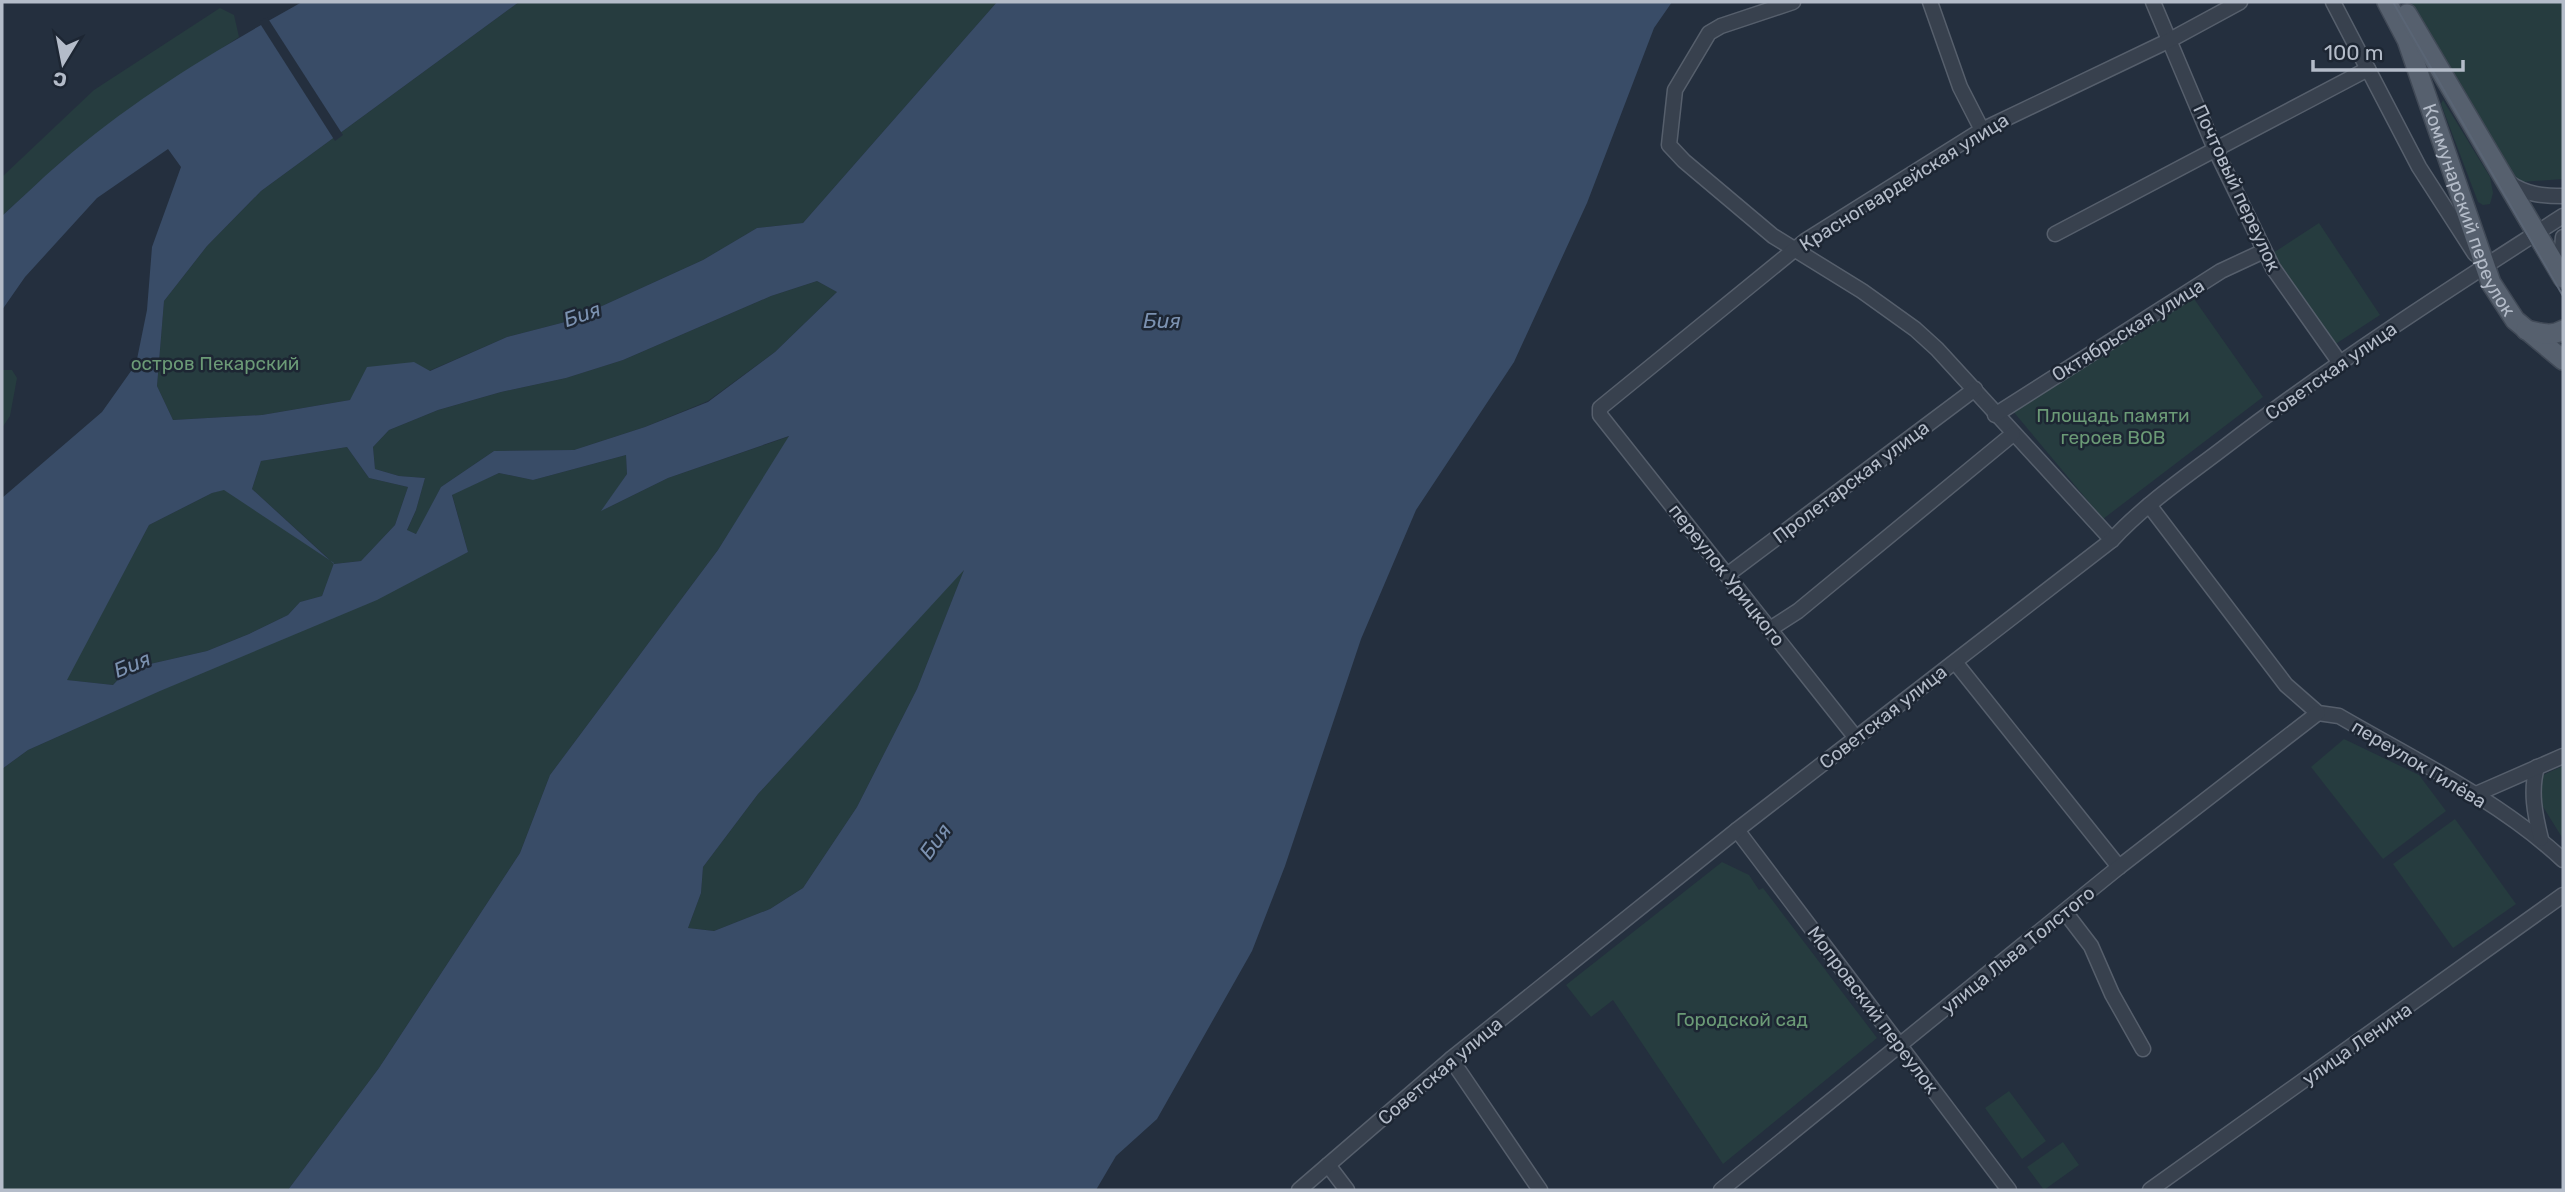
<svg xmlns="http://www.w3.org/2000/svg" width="2565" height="1192" viewBox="0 0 2565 1192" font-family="Rubik,sans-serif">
	<rect width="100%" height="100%" fill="#242f3e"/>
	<g fill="#263c3f">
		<polygon points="519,2 997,2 803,223 757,228 703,260 569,321 507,337 429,371 350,400 262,415 173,420 157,386 164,301 207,246 261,191"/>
		<polygon points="2411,2 2563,2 2563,179 2521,182 2511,177 2462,95"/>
		<polygon points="220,8 234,15 239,37 136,105 63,160 2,216 2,177 94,90"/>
		<polygon points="2443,100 2490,177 2493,193 2490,204 2483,205 2478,202 2441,104"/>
		<polygon points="2319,223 2380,315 2334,345 2273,253"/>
		<polygon points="817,281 837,292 775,352 708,401 645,427 574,450 494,451 441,487 417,534 407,531 416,510 425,478 399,476 375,469 373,447 389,430 438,410 501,392 566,378 623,360 771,296"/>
		<polygon points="2192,296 2263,397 2103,519 2012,410"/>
		<polygon points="2,370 12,370 17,378 10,416 2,428"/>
		<polygon points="790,436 718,550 550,775 520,853 379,1068 288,1190 2,1190 2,769 28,750 468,552 452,494 499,473 533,480 626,455 627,474 603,510 668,478"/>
		<polygon points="347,447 369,478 408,487 395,525 361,561 334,564 322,596 300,602 288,615 249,634 207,651 128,669 113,685 66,680 149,525 212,493 224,489 329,559 252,489 261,461"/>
		<polygon points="965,568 917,689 857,807 803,888 770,909 714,931 688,928 701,893 703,867 758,794"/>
		<polygon points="2344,739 2419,775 2446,811 2383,859 2311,767"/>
		<polygon points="2563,766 2563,839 2537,797 2536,785 2543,775"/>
		<polygon points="2455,819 2516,904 2453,948 2393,864"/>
		<polygon points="1722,862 1749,875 1759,890 1763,888 1877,1038 1723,1164 1613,1000 1591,1017 1566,985"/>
		<polygon points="2009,1091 2046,1141 2022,1159 1985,1108"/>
		<polygon points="2063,1142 2079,1165 2044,1190 2027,1167"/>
	</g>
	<path fill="#394c67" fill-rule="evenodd" d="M302,2H519L261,191L207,246L164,301L157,386L173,420L262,415L350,400L367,367L414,362L430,371L507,337L569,321L703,260L757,228L803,223L997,2H1672L1654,28L1587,203L1514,362L1416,510L1361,639L1285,866L1252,951L1157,1119L1116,1156L1096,1190H288L379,1068L520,853L550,775L718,550L789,436L668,478L601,511L627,474L626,455L533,480L499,473L452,495L468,552L377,600L160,691L28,750L2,769V498L102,412L136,364L147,310L152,247L181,167L168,149L97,198L25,277L2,310V216C22,198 41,179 61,162C133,99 219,48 302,2ZM817,281L837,292L775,352L708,402L645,427L574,450L494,451L441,487L416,534L407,530L416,510L425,478L399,476L375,469L373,447L389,430L438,410L501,392L566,378L623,360L771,296ZM347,447L369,478L408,487L395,525L361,561L334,564L252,489L261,461ZM224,490L334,563L322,596L300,602L288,615L249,634L207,651L128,669L113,685L67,680L149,525L212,493ZM964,570L917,689L857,807L803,888L770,909L714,931L688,928L701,893L703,867L758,794Z"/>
	<polygon fill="#242f3e" points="267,17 343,135 335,141 259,22"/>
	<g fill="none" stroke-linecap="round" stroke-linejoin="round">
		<defs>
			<g id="minor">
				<polyline points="1793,2 1721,26 1709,33 1675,90 1669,145 1684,161 1773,236 1862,291 1915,329 1937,349 2112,540"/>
				<polyline points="1930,2 1960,87 1982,130"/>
				<polyline points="2153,2 2215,149 2273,268 2340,363"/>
				<polyline points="2333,2 2419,167 2475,254"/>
				<path d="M2508,182C2526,195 2543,196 2563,196"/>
				<polyline points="2055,234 2368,69"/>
				<polyline points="2560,271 2563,237"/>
				<polyline points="1995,415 2221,271 2264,251"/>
				<path d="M2149,505L2286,685L2318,713L2339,716C2413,759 2500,801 2563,860"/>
				<polyline points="1727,575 1975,389"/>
				<polyline points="1770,629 1798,611 2013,434"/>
				<polyline points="1955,662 2119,867"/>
				<polyline points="1856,738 1600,415 1600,408 1805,241 1982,130 2170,40 2240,2"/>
				<path d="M2537,767C2530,791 2535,815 2541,839"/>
				<polyline points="2474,795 2563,756"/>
				<polyline points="1737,830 2009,1190"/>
				<polyline points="2065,912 2091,946 2112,994 2143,1049"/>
				<polyline points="1451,1059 1540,1190"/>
				<polyline points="1328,1165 1347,1190"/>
				<path d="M1299,1190L1451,1059L1737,830L2112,540C2145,504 2187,476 2226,446C2334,363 2449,289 2563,216"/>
				<polyline points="1721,1190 2119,867 2318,713"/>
				<polyline points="2150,1190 2563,895"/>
			</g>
			<g id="major">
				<path id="s1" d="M2387,2L2407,40L2491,283L2515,320L2563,360"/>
				<polyline points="2407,14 2563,278"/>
				<path d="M2526,330C2539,333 2552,337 2563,330"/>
			</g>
		</defs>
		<use href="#minor" stroke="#565f6c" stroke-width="17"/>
		<use href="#major" stroke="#414a57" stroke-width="22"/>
		<use href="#minor" stroke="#38414e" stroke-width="14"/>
		<use href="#major" stroke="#56606e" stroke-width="19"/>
		<polyline stroke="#5a6575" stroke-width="2" points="2393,2 2563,296"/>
	</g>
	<g text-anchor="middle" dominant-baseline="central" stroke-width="5" stroke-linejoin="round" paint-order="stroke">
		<g font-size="19" fill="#b4bcc9" stroke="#1d2633">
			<text transform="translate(1904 182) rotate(-32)">Красногвардейская улица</text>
			<text transform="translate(2237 188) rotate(65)">Почтовый переулок</text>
			<text stroke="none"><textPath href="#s1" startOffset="224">Коммунарский переулок</textPath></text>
			<text transform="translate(2128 330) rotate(-32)">Октябрьская улица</text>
			<text transform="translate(2331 371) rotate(-35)">Советская улица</text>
			<text transform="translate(1851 482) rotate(-37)">Пролетарская улица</text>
			<text transform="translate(1727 575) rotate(52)">переулок Урицкого</text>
			<text transform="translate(1883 717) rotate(-38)">Советская улица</text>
			<text transform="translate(2419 764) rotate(31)">переулок Гилёва</text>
			<text transform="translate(2018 950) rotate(-39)">улица Льва Толстого</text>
			<text transform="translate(1873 1010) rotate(53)">Мопровский переулок</text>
			<text transform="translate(2357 1044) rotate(-35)">улица Ленина</text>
			<text transform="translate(1440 1071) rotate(-40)">Советская улица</text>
		</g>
		<g font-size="19" fill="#6b9a76" stroke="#1d2633">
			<text x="215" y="363">остров Пекарский</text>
			<text x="2113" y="415">Площадь памяти<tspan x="2113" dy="22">героев ВОВ</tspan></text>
			<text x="1742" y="1019">Городской сад</text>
		</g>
		<g font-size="21" font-style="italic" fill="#7c92b1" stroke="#1d2633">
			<text transform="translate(582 314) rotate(-19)">Бия</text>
			<text x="1162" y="320">Бия</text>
			<text transform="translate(132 664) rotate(-22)">Бия</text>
			<text transform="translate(935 841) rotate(-54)">Бия</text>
		</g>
	</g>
	<rect width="2565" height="1192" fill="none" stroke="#b4bcc9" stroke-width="7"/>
	<g transform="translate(63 63) rotate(190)" stroke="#1d2633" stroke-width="5" paint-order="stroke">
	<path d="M0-5L12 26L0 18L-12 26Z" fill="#b4bcc9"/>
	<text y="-10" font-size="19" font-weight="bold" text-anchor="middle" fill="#b4bcc9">С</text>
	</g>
	<path d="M2313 60v10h150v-10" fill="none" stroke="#b4bcc9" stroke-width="3.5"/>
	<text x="2324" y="60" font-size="21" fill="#b4bcc9" stroke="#1d2633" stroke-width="5" paint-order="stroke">100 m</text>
</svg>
